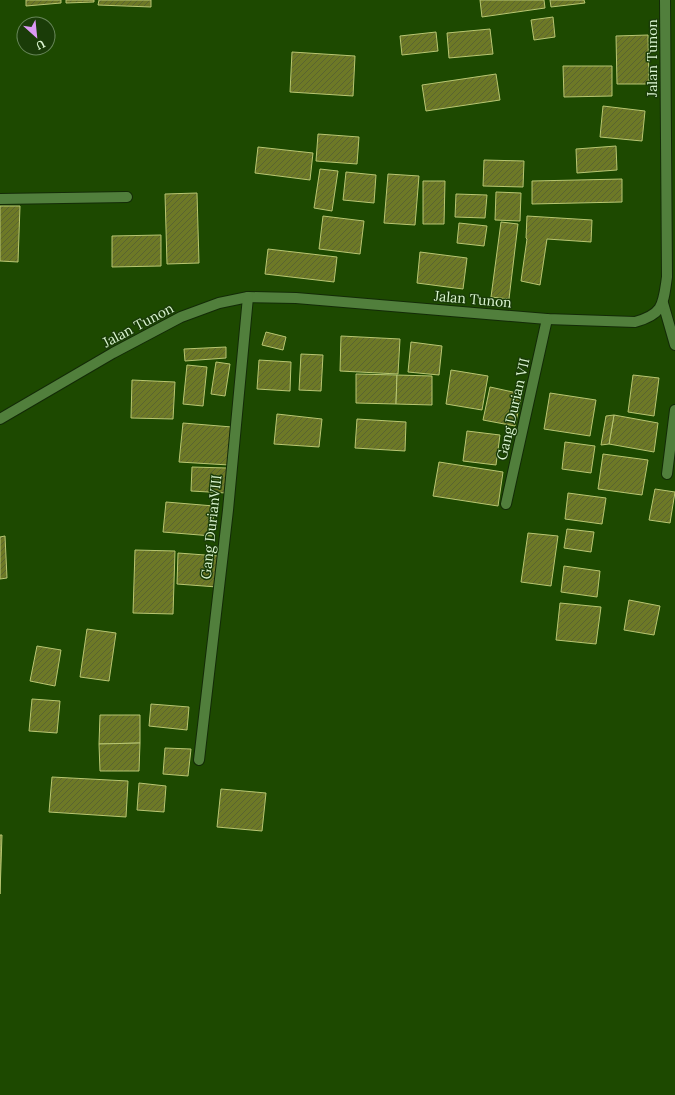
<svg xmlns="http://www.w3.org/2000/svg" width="675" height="1095" viewBox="0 0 675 1095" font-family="Lora,serif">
	<defs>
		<pattern id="building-hatch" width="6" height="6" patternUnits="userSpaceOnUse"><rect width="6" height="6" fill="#6d7926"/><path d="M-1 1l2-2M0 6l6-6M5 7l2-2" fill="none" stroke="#596331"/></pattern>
	</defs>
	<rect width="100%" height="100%" fill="#1d4900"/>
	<g fill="url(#building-hatch)" stroke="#b8c672">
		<polygon points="26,0 61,0 61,3 26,6"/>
		<polygon points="66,0 94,0 94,2 66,3"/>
		<polygon points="99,0 151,0 151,7 98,5"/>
		<polygon points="480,0 544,0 545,8 482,17"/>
		<polygon points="550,0 584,0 585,3 551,7"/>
		<polygon points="553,17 555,37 534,40 531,20"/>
		<polygon points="490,29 493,54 449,58 447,33"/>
		<polygon points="436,32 438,51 402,55 400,36"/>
		<polygon points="648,35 649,84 617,84 616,36"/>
		<polygon points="292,52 355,56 353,96 290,92"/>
		<polygon points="563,66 612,66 612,96 564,97"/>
		<polygon points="496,74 500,100 426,111 422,85"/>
		<polygon points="603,106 645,111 642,141 600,137"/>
		<polygon points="318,134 359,137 357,164 316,161"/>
		<polygon points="616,146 617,170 577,173 576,149"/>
		<polygon points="258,147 313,153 310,180 255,173"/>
		<polygon points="484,160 524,161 523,187 483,186"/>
		<polygon points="320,169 338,171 332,211 314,208"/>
		<polygon points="346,172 376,175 374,203 343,200"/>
		<polygon points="388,174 419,176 415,225 384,223"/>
		<polygon points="622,179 622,202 532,204 532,181"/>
		<polygon points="423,181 445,181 444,224 423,224"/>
		<polygon points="496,192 521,193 520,221 495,220"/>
		<polygon points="197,193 199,263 167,264 165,194"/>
		<polygon points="456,194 487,195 485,218 455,217"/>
		<polygon points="0,206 20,206 18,262 0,261"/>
		<polygon points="323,216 364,221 360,254 319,249"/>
		<polygon points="527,216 592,220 591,242 547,239 540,285 521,281 527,239 526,238"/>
		<polygon points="501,222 518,224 509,299 491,297"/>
		<polygon points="459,223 487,226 484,246 457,243"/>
		<polygon points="161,235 161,266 112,267 112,236"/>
		<polygon points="268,249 337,257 334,282 265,274"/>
		<polygon points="420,252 467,258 463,289 417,283"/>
		<polygon points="266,332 286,337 283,350 262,345"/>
		<polygon points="341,336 400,339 398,374 340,371"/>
		<polygon points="411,342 442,346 439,375 408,372"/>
		<polygon points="226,347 226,358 185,361 184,349"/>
		<polygon points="301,354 323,355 321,391 299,390"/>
		<polygon points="259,360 291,362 290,391 257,389"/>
		<polygon points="216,362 230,364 225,396 211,394"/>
		<polygon points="187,365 207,367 203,406 183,404"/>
		<polygon points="451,370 488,376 482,410 446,404"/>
		<polygon points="356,374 397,375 396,404 356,403"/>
		<polygon points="397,375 432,376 432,405 396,404"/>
		<polygon points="633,375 659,378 654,416 628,412"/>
		<polygon points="132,380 175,382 173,419 131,418"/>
		<polygon points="490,387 522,394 515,426 483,420"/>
		<polygon points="550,393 596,400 590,436 544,429"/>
		<polygon points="277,414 322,419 319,447 274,444"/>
		<polygon points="614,415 658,423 654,452 609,444"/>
		<polygon points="614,415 609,444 601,445 606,416"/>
		<polygon points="357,419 406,422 405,451 355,448"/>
		<polygon points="183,423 232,427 229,465 179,462"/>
		<polygon points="467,431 500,435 496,465 463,461"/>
		<polygon points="565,442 595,446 591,473 562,469"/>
		<polygon points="603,454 648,460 642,495 598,489"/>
		<polygon points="439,462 503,472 498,506 433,496"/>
		<polygon points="192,467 227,468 226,493 191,491"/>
		<polygon points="655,489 675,492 670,523 649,520"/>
		<polygon points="568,493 606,498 602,524 565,519"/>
		<polygon points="166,502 214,506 212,536 163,532"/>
		<polygon points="567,529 594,532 591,552 564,548"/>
		<polygon points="528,533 558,536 551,586 521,582"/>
		<polygon points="5,536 7,578 0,579 0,537"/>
		<polygon points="135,550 175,551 173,614 133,613"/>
		<polygon points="178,553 219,556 217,587 177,584"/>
		<polygon points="564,566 600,571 597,597 561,592"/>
		<polygon points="629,600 660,606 654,635 624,630"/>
		<polygon points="560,603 601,607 596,644 556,640"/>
		<polygon points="87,629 116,633 109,681 80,677"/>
		<polygon points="37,646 61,650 55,686 30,681"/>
		<polygon points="32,699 60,701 57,733 29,731"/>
		<polygon points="151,704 189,707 187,730 149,726"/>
		<polygon points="100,715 140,715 140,743 99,744"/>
		<polygon points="140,743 139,771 100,771 99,744"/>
		<polygon points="165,748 191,749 188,776 163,774"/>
		<polygon points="52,777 128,781 126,817 49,812"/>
		<polygon points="139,783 166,786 164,812 137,810"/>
		<polygon points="221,789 266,793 262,831 217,827"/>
		<polygon points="0,835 2,835 0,894"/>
	</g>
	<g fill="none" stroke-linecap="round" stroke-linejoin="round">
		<defs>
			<g id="minor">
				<polyline points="0,199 127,197"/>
				<polyline points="663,303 675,345"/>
				<path d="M0,419L113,353L181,317L219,303L248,297L296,298L547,319L635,322C664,314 663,304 667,277L665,0"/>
				<polyline points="667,474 675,410"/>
				<polyline points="506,504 547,319"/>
				<polyline points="199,760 228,510 248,297"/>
			</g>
		</defs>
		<use href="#minor" stroke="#132b07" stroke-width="12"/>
		<use href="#minor" stroke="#517f3c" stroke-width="10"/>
	</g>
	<g text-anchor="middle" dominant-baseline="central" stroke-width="3" stroke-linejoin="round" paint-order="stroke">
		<g font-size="14" fill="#daf4d0" stroke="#1a3c08">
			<text transform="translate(652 58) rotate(-90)">Jalan Tunon</text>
			<text transform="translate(473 299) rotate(5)">Jalan Tunon</text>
			<text transform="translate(138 325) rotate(-28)">Jalan Tunon</text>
			<text transform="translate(513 409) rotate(-77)">Gang Durian VII</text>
			<text transform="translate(211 527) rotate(-84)">Gang DurianVIII</text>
		</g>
	</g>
	<g transform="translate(36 36) rotate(153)"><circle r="19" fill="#1a3c08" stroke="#678658"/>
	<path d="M0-3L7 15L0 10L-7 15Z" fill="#dc99f4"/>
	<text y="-6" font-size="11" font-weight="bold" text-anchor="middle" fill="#daf4d0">U</text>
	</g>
</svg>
